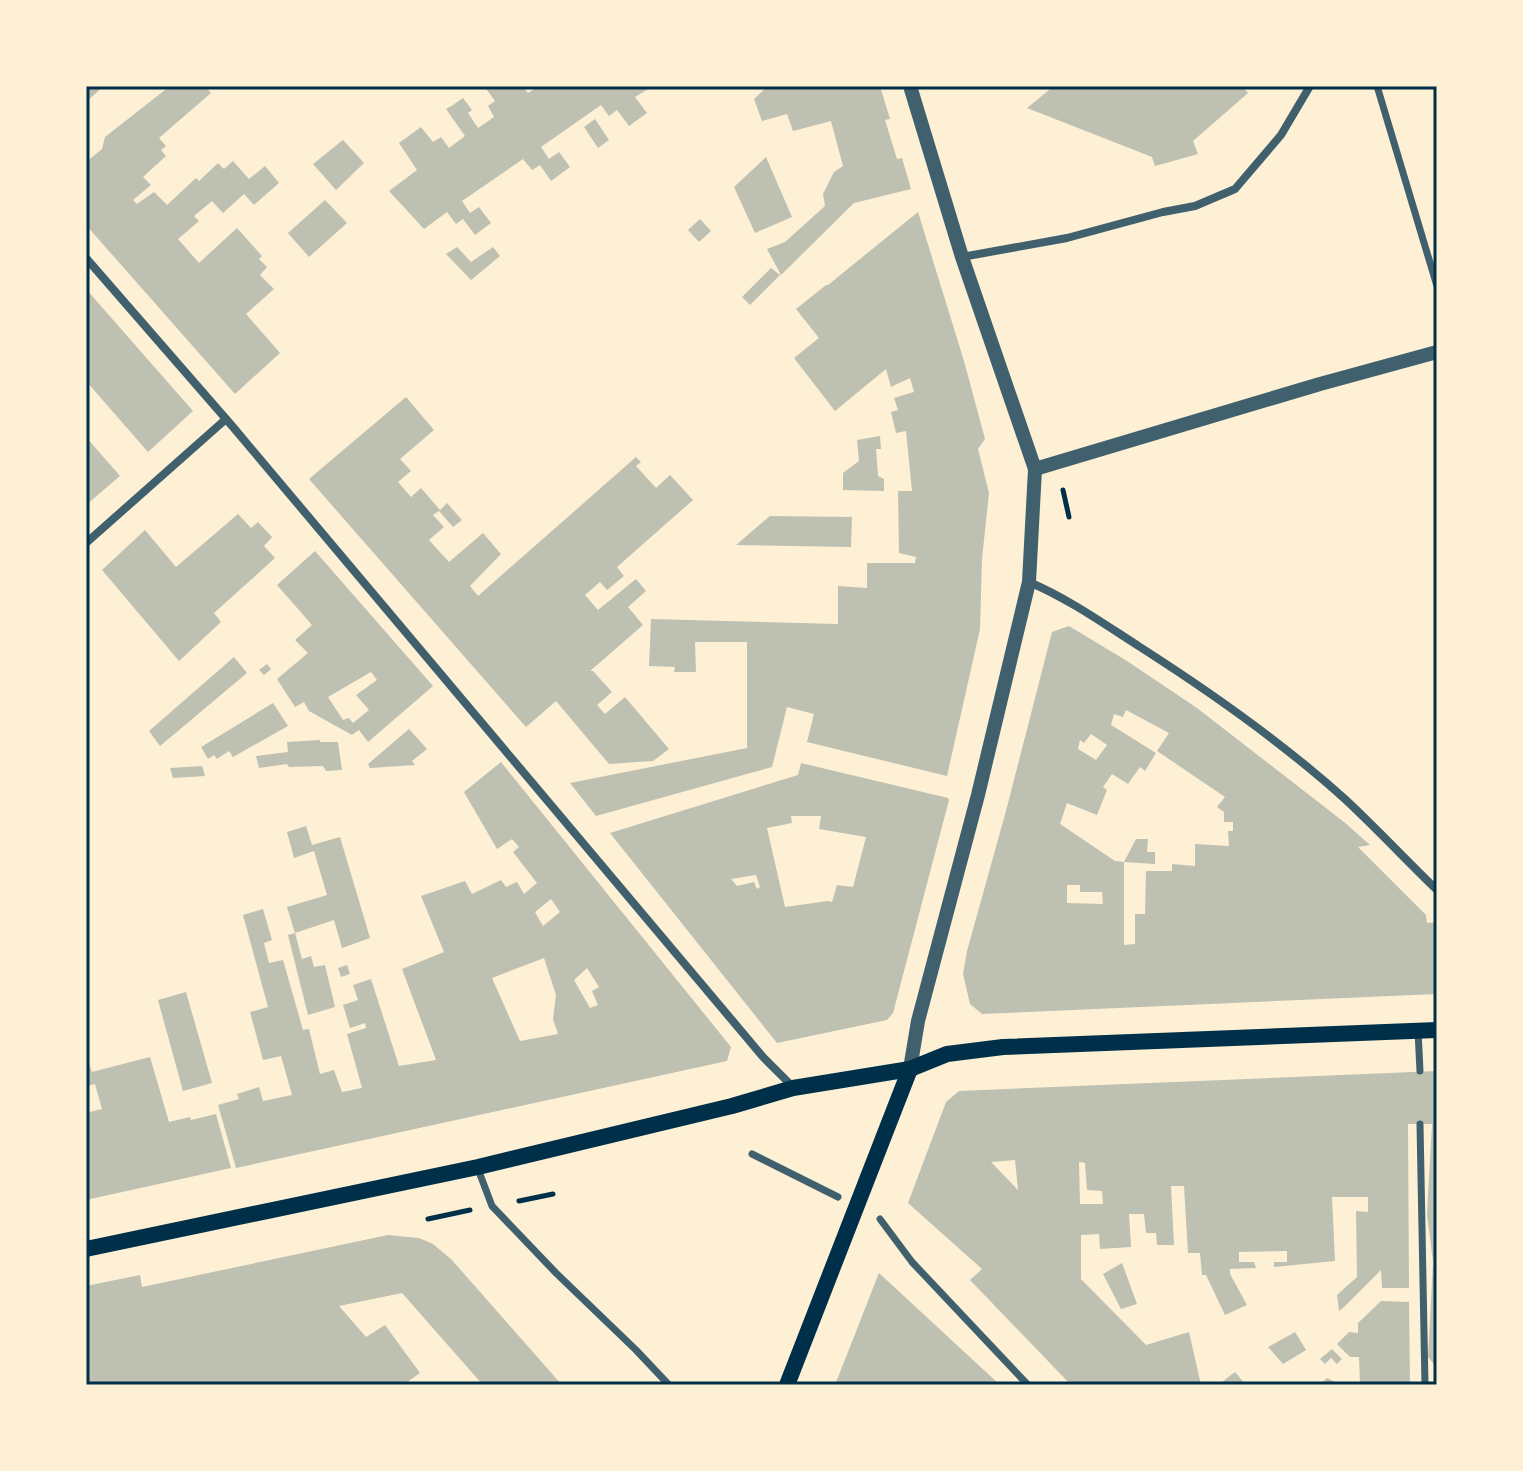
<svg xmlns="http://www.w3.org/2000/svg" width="1523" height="1471" viewBox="0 0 1523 1471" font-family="Rubik,sans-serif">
	<rect width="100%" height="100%" fill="#fdf0d5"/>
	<g fill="#bec0b2" fill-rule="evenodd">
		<polygon points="86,86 104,86 86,102"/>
		<polygon points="170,86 205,86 211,93 159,138 166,146 161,150 166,156 143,177 151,185 133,200 137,204 154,192 167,205 196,178 199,181 218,163 224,169 233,161 249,179 265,166 279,183 254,205 244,194 223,213 212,201 194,216 199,221 178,239 199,263 237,228 262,256 259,259 267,267 260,275 274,289 246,314 280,353 235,394 86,225 86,162 102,149 105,137"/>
		<polygon points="484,86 523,86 528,93 539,86 653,86 635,97 647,113 629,126 617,110 609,116 601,105 541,147 549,159 559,152 570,167 551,181 540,165 532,170 523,159 462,201 470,213 479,207 491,223 475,235 463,219 456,224 447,212 424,229 389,191 417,170 399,143 421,127 433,142 441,137 449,148 465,136 446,109 453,105 463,98 472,110 468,113 478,128 494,117 488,106 495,101"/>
		<polygon points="768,86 880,86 890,119 885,120 897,159 902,158 911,189 854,203 781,275 767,249 785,242 825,206 823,194 834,172 843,166 831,121 793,131 787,114 762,121 754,99"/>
		<polygon points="1054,86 1242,86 1248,93 1193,141 1198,154 1155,166 1152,157 1027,108"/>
		<polygon points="595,119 609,140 598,148 584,127"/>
		<polygon points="343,140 364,163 336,190 313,164"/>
		<polygon points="766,157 792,217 755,233 734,187"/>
		<polygon points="325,200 347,223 309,257 288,233"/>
		<polygon points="918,212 964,361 985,439 978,449 989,493 982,559 980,629 947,776 807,742 814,714 787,707 772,767 596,816 570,783 747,748 747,642 695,642 696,672 674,672 675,667 649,666 651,619 838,624 838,586 867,588 867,563 915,563 916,557 899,553 898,491 912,491 906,431 896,433 891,412 898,410 894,398 914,392 910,378 891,387 886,369 835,411 794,358 819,338 796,309 826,285 828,285"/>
		<polygon points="700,219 711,231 699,242 688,230"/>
		<polygon points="457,247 471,262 493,247 500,256 471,280 446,254"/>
		<polygon points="771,268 780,275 750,305 742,297"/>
		<polygon points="86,289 193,411 148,452 86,381"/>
		<polygon points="406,397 434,430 400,459 411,471 398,482 411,497 421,488 440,510 447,503 462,520 453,527 439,511 433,515 444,527 429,540 449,562 483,533 501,554 470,586 478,596 636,457 641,462 636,466 656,488 670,475 693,500 617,567 624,576 607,590 600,582 585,595 598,610 636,579 646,591 628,607 643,625 590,671 593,671 612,692 597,705 605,714 625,697 669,749 653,761 609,764 556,701 526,727 309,479"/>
		<polygon points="880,436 881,449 876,449 878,476 884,479 884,491 843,490 843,473 859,461 857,440"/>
		<polygon points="86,437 120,476 86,505"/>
		<polygon points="238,514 251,528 258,522 272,537 264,546 275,558 214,613 221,622 179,661 102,570 145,530 176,567"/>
		<polygon points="770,516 852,517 851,547 736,545"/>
		<path d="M315,551L433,686L368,742L359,730L352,735L309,711L304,702L295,707L277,679L308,653L295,640L312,625L277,585ZM371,672L377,680L356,695L369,710L353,723L349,718L343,720L328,697Z"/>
		<path d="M1069,626L1127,661L1197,708L1344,822L1370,845L1358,847L1426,915L1427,923L1437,922V994L982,1014L970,1004L963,974L967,951L1006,811L1052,632ZM1126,710L1169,733L1157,751L1225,797L1217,807L1224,812V822H1233V831H1228L1229,846L1195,844V866L1172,864V871H1146L1145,914H1135V944L1124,945V862L1155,864V852H1147L1148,839H1136L1124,862L1115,861L1060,824L1067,803L1097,815L1107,790L1103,787L1112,774L1128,784L1140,767L1145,771L1156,753L1111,725L1114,714L1123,717ZM1091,734L1107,745L1096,760L1078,749L1080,740L1084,743ZM1067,885H1080V892H1102L1103,904L1067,903Z"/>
		<polygon points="234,657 247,673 160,746 149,731"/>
		<polygon points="267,664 271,669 264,675 259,670"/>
		<polygon points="273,703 288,726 233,757 229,751 217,759 214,755 208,759 201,747"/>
		<polygon points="409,729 427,749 412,761 415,765 370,768 368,764"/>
		<polygon points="320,740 320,742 338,742 342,770 326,771 323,766 289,767 287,764 259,768 256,756 288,752 287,742"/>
		<path d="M501,762L731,1047L727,1061L236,1168L218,1105L239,1099L237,1094L259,1087L263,1101L292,1095L281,1056L263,1060L250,1012L268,1007L243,915L263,909L272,940L264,943L269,963L283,960L303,1030L309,1029L320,1074L334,1070L342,1092L362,1088L347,1034L366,1028L365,1023L350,1028L343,1005L358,1000L353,985L371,979L399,1066L436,1060L402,969L444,952L421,896L465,881L472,894L501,880L506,887L517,882L524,894L537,883L513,852L519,847L512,839L497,849L464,792ZM551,899L560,912L543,926L535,912ZM544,958L556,995L553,1019L558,1034L520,1041L492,978ZM587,968L599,987L592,991L598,1005L590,1008L574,980Z"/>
		<path d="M801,763L948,798L949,800L893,1013L887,1020L777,1043L610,833L798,775ZM791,816H821L819,829L866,837L853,887L837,885L832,902L828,901L785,907L767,828L792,823ZM756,875L760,887L757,889L754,882L737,886L731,879Z"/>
		<polygon points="202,766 205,776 173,778 170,768"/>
		<polygon points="306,826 312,845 340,837 370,938 342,948 334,920 295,933 287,907 327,895 314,851 294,858 287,832"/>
		<polygon points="295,933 302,959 311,956 314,967 325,965 335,1007 308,1015 288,935"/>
		<polygon points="347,965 350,974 341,977 338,968"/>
		<polygon points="186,992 212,1083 183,1091 158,1000"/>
		<polygon points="86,1055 92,1072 150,1057 169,1122 190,1117 191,1120 216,1114 231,1168 86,1200 86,1113 102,1109 95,1084 86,1086"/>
		<path d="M1437,1071V1368L1428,1357L1433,1262L1427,1214L1432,1124H1408L1409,1288H1382L1381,1270L1343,1308L1339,1311L1337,1295L1357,1277L1356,1211L1368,1212V1197H1332L1335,1261L1274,1267V1262H1287V1251L1239,1252V1262H1254L1256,1268L1230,1269V1274L1247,1305L1225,1315L1206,1275H1202L1200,1253H1188L1184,1186H1171L1174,1245H1157L1156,1233H1146L1144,1214H1129L1131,1247L1100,1249L1099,1234L1081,1235V1279L1146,1345L1189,1332L1201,1385H1071L970,1280L982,1269L908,1203L946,1102L959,1091ZM1015,1160L1018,1190L991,1162ZM1079,1162L1085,1163L1087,1190L1102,1191L1103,1204H1080Z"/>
		<polygon points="388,1235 419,1238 433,1244 451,1259 562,1385 483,1385 402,1293 339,1306 366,1337 385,1325 420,1373 403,1385 86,1385 86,1286 140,1275 142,1287"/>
		<polygon points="1122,1263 1137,1304 1121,1309 1103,1274"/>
		<polygon points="879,1273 1000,1385 835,1385"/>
		<polygon points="1381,1301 1409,1302 1410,1385 1360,1385 1359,1357 1350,1357 1337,1344 1349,1332 1358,1333 1358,1323"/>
		<polygon points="1295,1332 1306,1350 1283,1364 1268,1347"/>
		<polygon points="1332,1349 1342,1359 1337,1364 1331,1358 1325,1364 1320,1359"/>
		<polygon points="1235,1372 1246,1385 1218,1385"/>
		<polygon points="1327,1378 1342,1385 1319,1385"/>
	</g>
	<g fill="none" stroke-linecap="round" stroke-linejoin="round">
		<g stroke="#003049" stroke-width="5">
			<polyline points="1063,490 1069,517"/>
			<polyline points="519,1201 553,1194"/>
			<polyline points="428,1219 470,1210"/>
		</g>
		<g stroke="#3f606c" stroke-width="7">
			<polyline points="1377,86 1437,286"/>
			<polyline points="1418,1031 1420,1071"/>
			<polyline points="1420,1124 1425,1385"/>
			<polyline points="752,1154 838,1197"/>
			<polyline points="478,1169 492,1206 556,1273 636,1350 669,1385"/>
			<polyline points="880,1219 912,1262 1028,1385"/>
		</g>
		<g stroke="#3f606c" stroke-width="8">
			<polyline points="962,257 1067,238 1163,212 1195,206 1235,189 1281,135 1310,86"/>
			<polyline points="86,258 233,427 763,1057 793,1087"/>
			<polyline points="86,543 226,419"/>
			<path d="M1029,582C1069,599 1104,624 1140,647C1212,693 1282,742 1346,800C1377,829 1406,860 1437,890"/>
		</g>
		<g stroke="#3f606c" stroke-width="14">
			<polyline points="910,86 962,257 1035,469 1029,582 978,795 918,1021 910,1069"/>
			<polyline points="1035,469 1320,384 1437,352"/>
		</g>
		<g stroke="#003049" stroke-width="16">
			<polyline points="86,1249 478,1167 732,1106 793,1088 910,1069 947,1054 1003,1047 1437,1030"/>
			<polyline points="787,1385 910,1069"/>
		</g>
	</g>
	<rect width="1523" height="1471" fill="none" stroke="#fdf0d5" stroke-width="176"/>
	<rect x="88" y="88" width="1347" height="1295" fill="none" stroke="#003049" stroke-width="3"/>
</svg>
